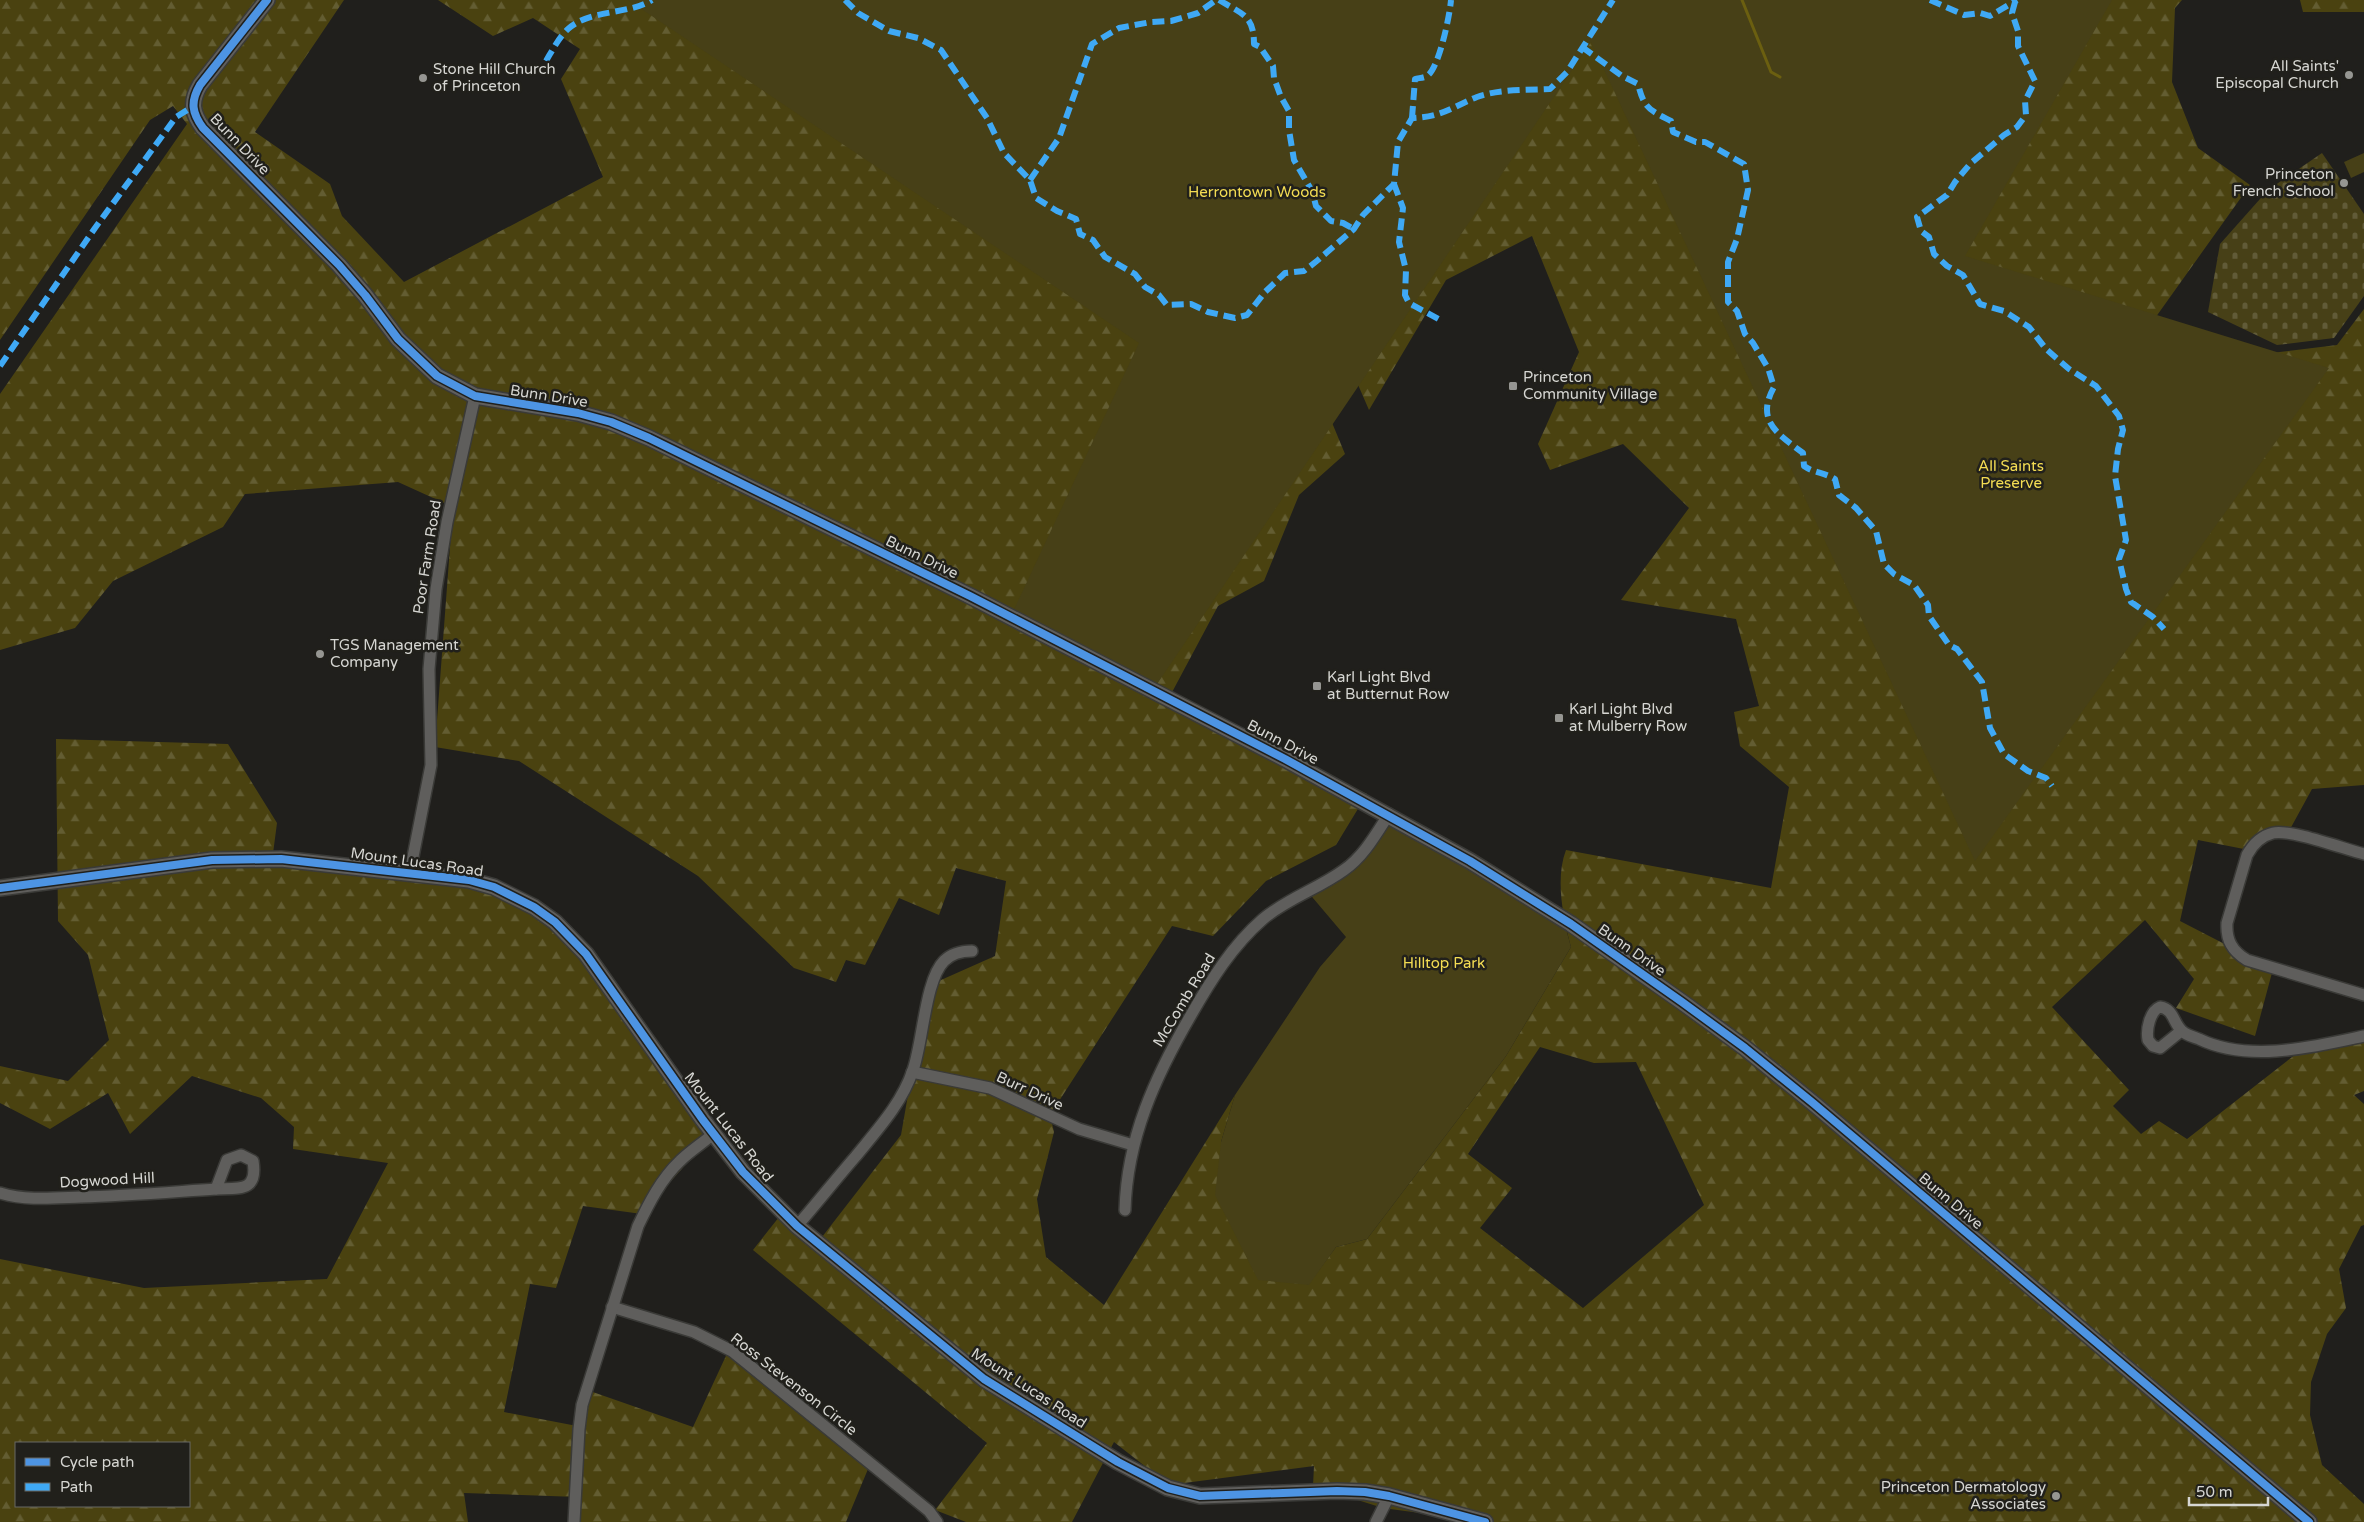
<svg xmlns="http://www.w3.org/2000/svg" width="2364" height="1522" viewBox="0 0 2364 1522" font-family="'Varela Round',sans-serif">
	<defs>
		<pattern id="forest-firs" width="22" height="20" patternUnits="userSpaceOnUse" patternTransform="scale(1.25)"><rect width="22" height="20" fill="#4a4210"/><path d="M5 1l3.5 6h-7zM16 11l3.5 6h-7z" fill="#635d32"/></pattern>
		<pattern id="cemetery-stones" width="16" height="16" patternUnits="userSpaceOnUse" patternTransform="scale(1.25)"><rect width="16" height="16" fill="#474017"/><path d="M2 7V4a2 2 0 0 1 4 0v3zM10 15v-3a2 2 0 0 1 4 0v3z" fill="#615b38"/></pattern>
	</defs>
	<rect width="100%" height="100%" fill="#201f1c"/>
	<g fill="url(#forest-firs)" fill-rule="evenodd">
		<path d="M0,0H344L255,132L330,184L342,216L404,282L603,177L561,79L580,49L533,18L493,36L438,0H1173L1234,186L1345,454L1299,495L1264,581L1218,606L1170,696L1367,794L1336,845L1266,881L1213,936L1172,926L1050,1115L1054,1132L1037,1199L1046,1257L1104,1305L1235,1095L1221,1142L1308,1285L1336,1247L1367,1239L1506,1056L1571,947C1563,917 1555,879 1566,850L1771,888L1789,787L1740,746L1734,712L1759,706L1736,619L1621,600L1689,508L1623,444L1550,470L1538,444L1579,352L1532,236L1446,280L1369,410L1303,258L1230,0H2182L2175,8L2172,82L2198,148L2250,185L2148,328L2255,355L2337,345L2364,309V785L2312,789L2289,831L2249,850L2198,840L2180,921L2273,969L2255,1036L2176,1008L2194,979L2145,920L2052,1007L2129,1090L2113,1106L2141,1134L2159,1121L2187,1139L2305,1047L2364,1036V1091L2354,1095L2364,1104V1225L2361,1226L2339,1269L2346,1308L2327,1334L2311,1382L2310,1415L2322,1465L2364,1504V1522H1463L1464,1519L1383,1508L1313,1486L1314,1466L1169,1485L1114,1442L1072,1522H966L935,1510L987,1443L753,1250L787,1207L822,1237L901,1135L912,1072L932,984L995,956L1006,881L956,868L939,915L899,898L865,965L846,960L836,982L794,968L698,876L519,761L435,747L453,507L398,482L245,494L223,527L113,581L75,628L0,650V394L187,124L173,106L150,120L0,340ZM1540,1047L1594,1063L1636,1062L1704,1205L1583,1308L1480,1228L1512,1188L1468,1154Z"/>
		<polygon points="2300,0 2364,0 2364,12 2303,12"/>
		<path d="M56,739L228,744L277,823L272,861L495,889L560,927L717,1129L642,1214L583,1206L556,1288L530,1284L504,1412L577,1426L587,1390L693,1427L731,1345L873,1457L846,1522H577L578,1497L464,1493L468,1522H0V1259L144,1288L327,1279L388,1163L293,1149L294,1127L261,1098L192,1076L130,1134L108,1093L50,1129L0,1103V1066L68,1081L109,1040L88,955L58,921ZM16,1443H189V1506H16Z"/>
	</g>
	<polygon fill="url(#cemetery-stones)" points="2322,153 2364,214 2364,296 2334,338 2277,345 2208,312 2220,244 2268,190"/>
	<g fill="#474017">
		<polygon points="628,0 2112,0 1965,256 2329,368 1975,861 1591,42 1153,690 1010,618 1139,343"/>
		<polygon points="2364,153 2364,172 2351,178 2344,162"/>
		<polygon points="1389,814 1563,918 1571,947 1506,1056 1367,1239 1336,1247 1309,1285 1258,1280 1215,1195 1221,1142 1235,1095 1320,967 1346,937 1307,891 1344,870"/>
	</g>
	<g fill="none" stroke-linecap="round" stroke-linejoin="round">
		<polyline stroke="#6b5f10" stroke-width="3" points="1742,0 1771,72 1780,77"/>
		<defs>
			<g id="street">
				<path d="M2364,854C2344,849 2291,829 2273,833C2261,836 2253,844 2247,855L2227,923C2226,940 2232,951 2247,960L2364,995"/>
				<polyline points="410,872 431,765 429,669 436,589 447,522 475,396"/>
				<path d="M2181,1031L2160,1048L2153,1046L2148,1040C2146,1029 2150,1011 2160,1007C2174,1009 2173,1023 2182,1031C2186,1035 2194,1037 2199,1039C2249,1063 2313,1047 2364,1036"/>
				<polyline points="912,1072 990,1088 1079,1129 1133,1145"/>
				<path d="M241,1155L253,1161C258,1192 240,1188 216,1189L227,1160Z"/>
				<path d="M0,1193C26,1201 54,1198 81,1197C126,1196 171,1192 216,1189"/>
				<path d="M1125,1210C1127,1138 1155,1077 1191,1015C1211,980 1232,946 1263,919C1288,898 1318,889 1344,870C1364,856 1376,834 1389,814"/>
				<path d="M797,1226C817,1203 836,1179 856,1156C878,1129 902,1103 913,1070C923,1042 925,980 944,961C952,953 961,951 972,951"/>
				<polyline points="612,1307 694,1332 732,1351 929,1511 937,1522"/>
				<path d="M574,1522L579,1429L582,1405L638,1226C649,1203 661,1179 680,1161C690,1151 703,1143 713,1134"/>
				<polyline points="1376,1522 1389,1496"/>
			</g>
			<g id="secondary">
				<path d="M267,0L200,85C190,102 192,113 203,128L339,265L365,295L398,339L437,376L475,396L578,413L611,422L649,438L970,596L1285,759L1470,861L1571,924L1682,1002L1745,1048L1813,1103L2309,1522"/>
				<polyline points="0,888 212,860 281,859 469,880 494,887 534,907 555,922 586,954 703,1120 743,1172 797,1226 984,1379 1118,1462 1168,1488 1200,1496 1337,1491 1365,1492 1389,1496 1485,1522"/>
			</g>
		</defs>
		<use href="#street" stroke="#3a3a37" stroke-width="14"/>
		<use href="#secondary" stroke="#3a3a37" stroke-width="18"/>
		<use href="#street" stroke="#5f5e5c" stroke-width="11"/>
		<use href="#secondary" stroke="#5f5e5c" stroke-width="15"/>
		<g stroke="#3fa9f5" stroke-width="6" stroke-dasharray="12 6" stroke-linecap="butt">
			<path d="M845,0L858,13L889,31L918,38L941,50L987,118L1004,153L1030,180L1036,198L1057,211L1076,219L1080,234L1093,240L1105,257L1135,274L1145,287L1159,295L1167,305L1191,304L1208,312L1235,318L1247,315L1265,292L1285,273L1304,271L1318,260L1354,229L1363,215L1394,184L1398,142L1412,118C1442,117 1452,107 1477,97C1499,89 1527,90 1550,89L1567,72L1613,0"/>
			<path d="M1219,0C1242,14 1254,15 1254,44L1260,47L1273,66L1274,78L1281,97L1289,111V130L1294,160L1312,191L1316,206L1331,221L1343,223L1354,229"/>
			<polyline points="1930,0 1964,15 1980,13 1990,16 2017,0"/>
			<polyline points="2015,2 2012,13 2018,31 2018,46 2035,81 2025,101 2026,115 2017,127 2004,135 1970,164 1955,182 1947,195 1917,217 1921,231 1929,237 1934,254 1947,266 1963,275 1980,304 2004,311 2029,327 2046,349 2069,369 2096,386 2119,416 2123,430 2118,449 2115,476 2126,540 2119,559 2126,589 2131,602 2153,617 2164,629"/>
			<path d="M1582,47L1622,76L1638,84C1644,109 1650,110 1671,121L1673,132L1696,142H1705L1744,164L1748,190L1737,239L1728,262V302L1737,311L1745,334L1753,343L1768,368L1774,387C1755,421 1778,434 1803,453L1804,466C1814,473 1823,472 1835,479L1839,495L1856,508L1876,531L1884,564L1894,574L1914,585L1928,605L1929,616L1949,645L1957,649L1982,682L1990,728L2004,754L2028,771L2046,778L2052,786"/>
			<path d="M546,61C552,51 559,37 568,29C590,9 628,15 652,0"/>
			<path d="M1412,118L1415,79C1418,78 1424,78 1427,76C1439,69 1450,14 1451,0"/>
			<polyline points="1030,180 1059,138 1092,44 1119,28 1151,22 1171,21 1198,13 1216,0"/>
			<polyline points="1394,184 1403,208 1399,242 1406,270 1405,295 1409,303 1442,321"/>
			<polyline points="0,366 95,228 176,117 192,107"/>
		</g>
		<defs>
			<g id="cycleway">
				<path d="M267,0L200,85C190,102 192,113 203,128L339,265L365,295L398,339L437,376L475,396L578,413L611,422L649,438L970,596L1285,759L1470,861L1571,924L1682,1002L1745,1048L1813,1103L2309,1522"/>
				<polyline points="0,888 212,860 281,859 469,880 494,887 534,907 555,922 586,954 703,1120 743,1172 797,1226 984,1379 1118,1462 1168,1488 1200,1496 1337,1491 1365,1492 1389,1496 1485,1522"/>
			</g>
		</defs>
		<use href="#cycleway" stroke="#21201b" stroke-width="11"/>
		<use href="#cycleway" stroke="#4d94e3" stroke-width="8"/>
	</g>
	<g fill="#969692" stroke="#21201b" stroke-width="2">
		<circle cx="2349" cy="75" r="5"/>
		<circle cx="423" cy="78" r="5"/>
		<circle cx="2344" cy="183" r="5"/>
		<rect x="1508" y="381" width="10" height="10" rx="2.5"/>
		<circle cx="320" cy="654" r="5"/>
		<rect x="1312" y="681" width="10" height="10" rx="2.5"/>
		<rect x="1554" y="713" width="10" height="10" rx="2.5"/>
		<circle cx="2056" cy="1496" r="5"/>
	</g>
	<g text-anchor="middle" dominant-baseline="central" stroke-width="5" stroke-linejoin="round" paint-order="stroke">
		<g font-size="15" fill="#d6d6d2" stroke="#21201b" text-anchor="start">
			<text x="2339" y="66" text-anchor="end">All Saints'<tspan x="2339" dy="17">Episcopal Church</tspan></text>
			<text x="433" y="69">Stone Hill Church<tspan x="433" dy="17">of Princeton</tspan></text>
			<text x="2334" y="174" text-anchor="end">Princeton<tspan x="2334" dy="17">French School</tspan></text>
			<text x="1523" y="377">Princeton<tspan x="1523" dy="17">Community Village</tspan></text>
			<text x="330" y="645">TGS Management<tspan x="330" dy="17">Company</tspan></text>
			<text x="1327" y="677">Karl Light Blvd<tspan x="1327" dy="17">at Butternut Row</tspan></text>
			<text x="1569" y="709">Karl Light Blvd<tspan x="1569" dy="17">at Mulberry Row</tspan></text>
			<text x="2046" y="1487" text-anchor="end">Princeton Dermatology<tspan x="2046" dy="17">Associates</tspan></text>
		</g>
		<g font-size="15" fill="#d6d6d2" stroke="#21201b">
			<text transform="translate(240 144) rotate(46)">Bunn Drive</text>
			<text transform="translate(549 396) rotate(9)">Bunn Drive</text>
			<text transform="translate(427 557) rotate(-81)">Poor Farm Road</text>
			<text transform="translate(922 557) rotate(26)">Bunn Drive</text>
			<text transform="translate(1283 742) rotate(28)">Bunn Drive</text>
			<text transform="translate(417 862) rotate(8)">Mount Lucas Road</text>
			<text transform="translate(1632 950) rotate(35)">Bunn Drive</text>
			<text transform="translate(1184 1000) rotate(-59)">McComb Road</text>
			<text transform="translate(1030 1091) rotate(25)">Burr Drive</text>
			<text transform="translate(729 1127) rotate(52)">Mount Lucas Road</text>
			<text transform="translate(107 1180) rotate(-3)">Dogwood Hill</text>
			<text transform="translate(1951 1201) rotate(40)">Bunn Drive</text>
			<text transform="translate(794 1384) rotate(38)">Ross Stevenson Circle</text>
			<text transform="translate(1029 1388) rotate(33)">Mount Lucas Road</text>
		</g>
		<g font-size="15" fill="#f3dc53" stroke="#21201b">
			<text x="1257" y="192">Herrontown Woods</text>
			<text x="2011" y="466">All Saints<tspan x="2011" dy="17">Preserve</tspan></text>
			<text x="1444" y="963">Hilltop Park</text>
		</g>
	</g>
	<rect x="15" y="1442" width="175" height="65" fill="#21201b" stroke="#696964"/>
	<rect x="25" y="1458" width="25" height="8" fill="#4d94e3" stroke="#696964"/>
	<text x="60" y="1467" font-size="15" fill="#d6d6d2">Cycle path</text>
	<rect x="25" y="1483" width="25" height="8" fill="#3fa9f5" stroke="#696964"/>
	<text x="60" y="1492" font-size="15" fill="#d6d6d2">Path</text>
	<path d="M2189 1497v8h79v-8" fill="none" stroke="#d6d6d2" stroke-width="2.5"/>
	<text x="2196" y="1497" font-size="15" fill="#d6d6d2" stroke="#21201b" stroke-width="4" paint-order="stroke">50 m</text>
</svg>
